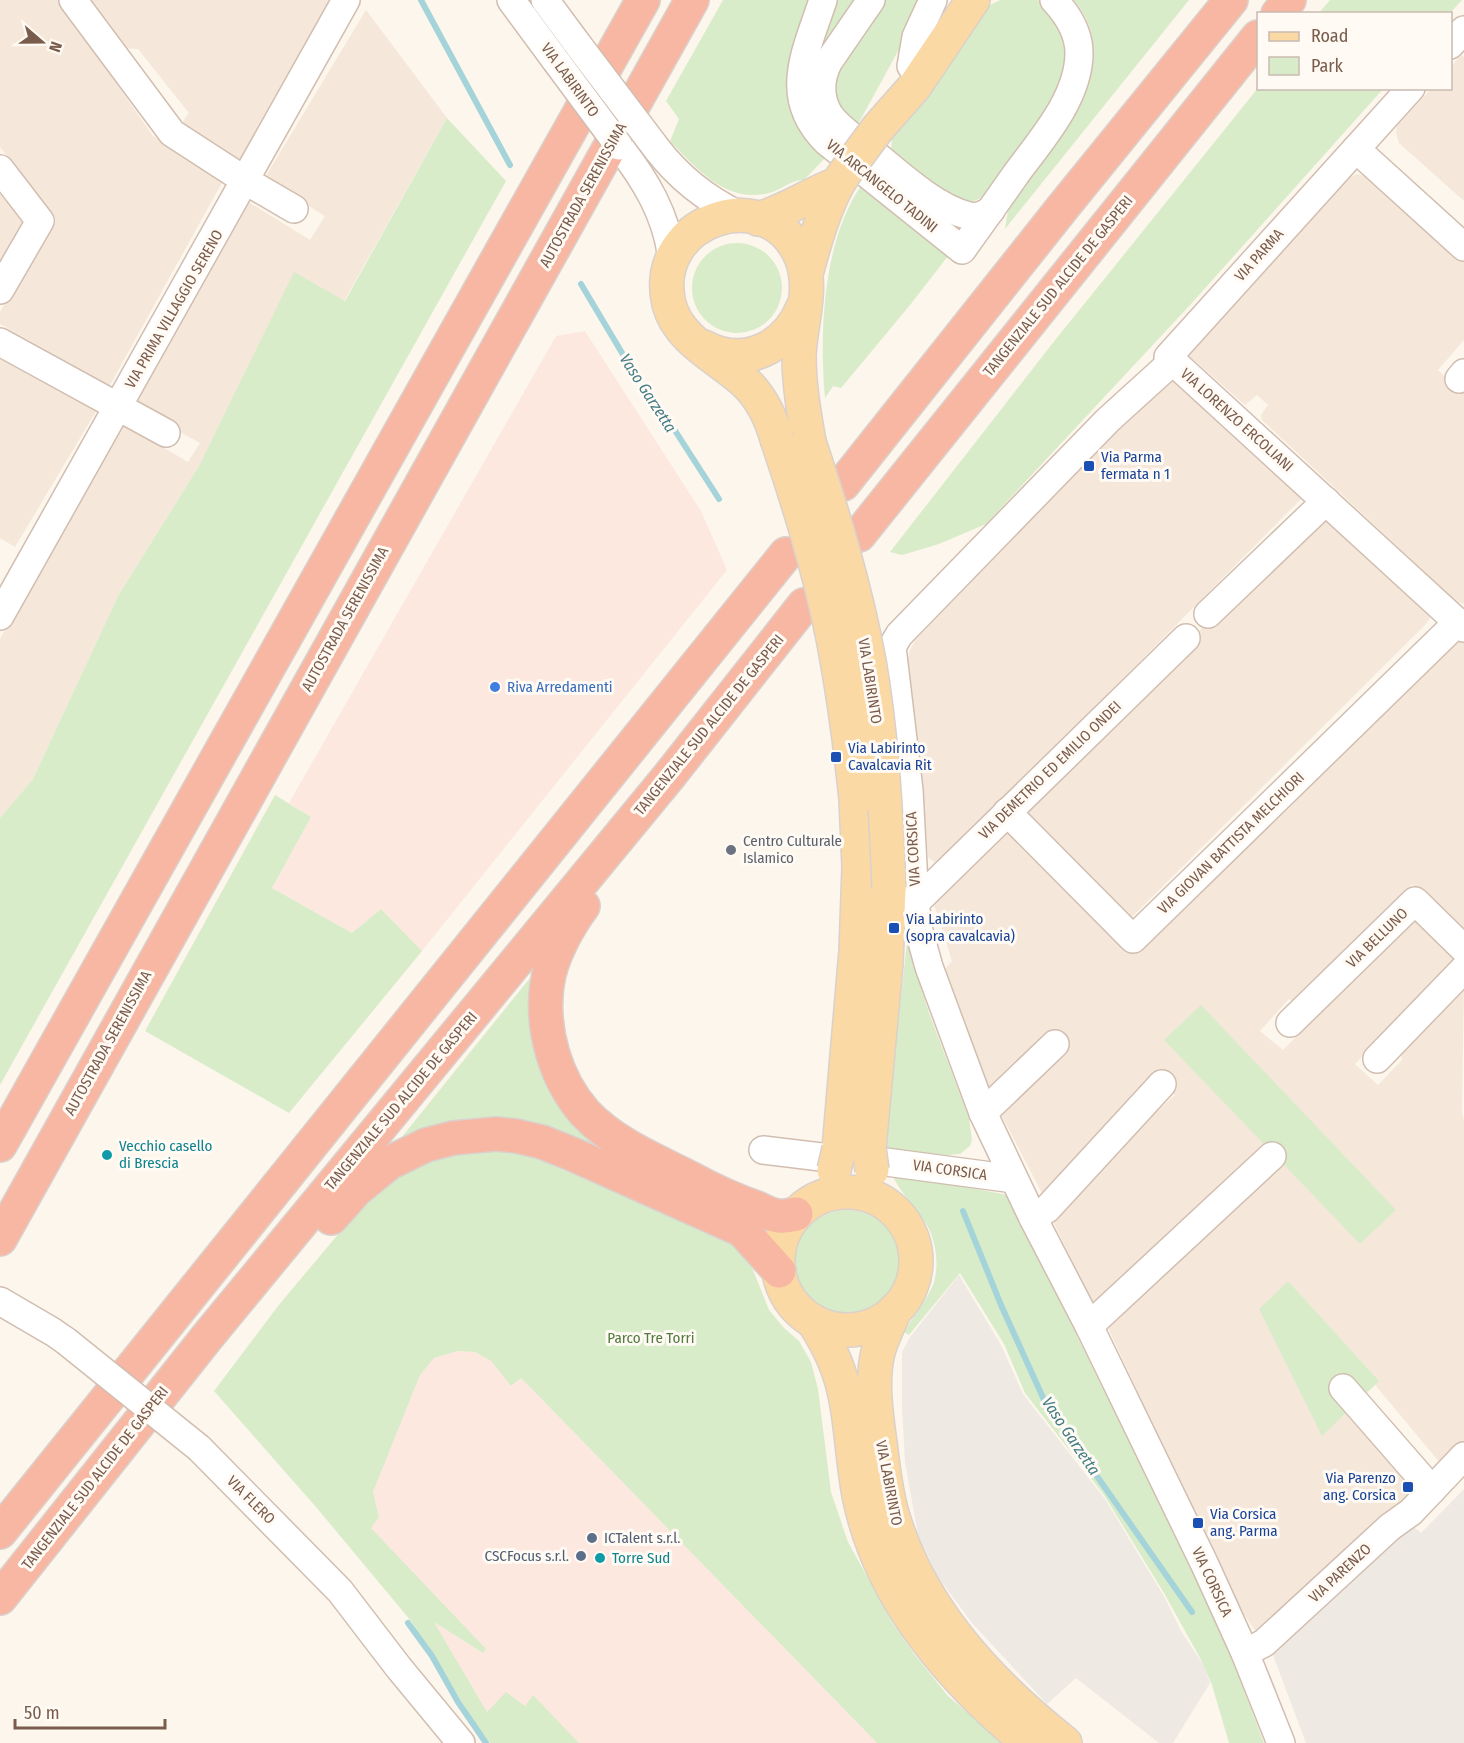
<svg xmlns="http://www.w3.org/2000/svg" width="1464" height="1743" viewBox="0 0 1464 1743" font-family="'Fira Sans Condensed',sans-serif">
	<rect width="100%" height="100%" fill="#fdf6ec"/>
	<g fill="#f5e8da">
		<polygon points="0,0 58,0 153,136 224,179 110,385 0,324 0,312 55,218 0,147"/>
		<polygon points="86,0 333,0 334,1 240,160 180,125 189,113 138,49 118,48"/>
		<polygon points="366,10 447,118 344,301 294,273 199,466 118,596 33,779 0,818 0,639 120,422 188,462 200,443 133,406 247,201 310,240 325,216 264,179"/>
		<polygon points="1461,55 1464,57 1464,201 1399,143 1396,132 1397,126 1431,89 1450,88 1451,67"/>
		<polygon points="1357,174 1369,177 1464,262 1464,340 1438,370 1455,386 1464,376 1464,604 1457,602 1262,420 1261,415 1268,405 1257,395 1245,405 1186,353 1350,177"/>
		<polygon points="0,185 26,217 0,264"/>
		<polygon points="0,350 98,408 15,547 0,538"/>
		<polygon points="1169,371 1305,495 944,859 935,863 928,857 916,724 907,662 910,650 916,640"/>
		<polygon points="1324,513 1430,611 1430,618 1426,624 1131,918 1017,810 1203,627"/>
		<polygon points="1453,637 1464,641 1464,934 1412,884 1294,1003 1289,999 1260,1031 1283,1050 1415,916 1456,958 1454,962 1355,1064 1378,1085 1402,1060 1400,1046 1464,984 1462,1111 1464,1121 1464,1450 1446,1470 1371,1380 1327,1384 1416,1487 1261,1639 1234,1600 1097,1304 1092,1302 1048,1211 1175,1095 1157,1078 1048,1205 990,1093 945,969 952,961 932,898 1010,821 1127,946"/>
	</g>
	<g fill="#fde8e0">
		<polygon points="585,331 701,511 727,570 422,951 381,909 352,933 272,888 311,817 289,803 556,336"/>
		<polygon points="458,1351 475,1352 491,1361 511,1386 520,1377 877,1743 579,1743 533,1696 525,1707 487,1712 433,1621 483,1653 370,1528 379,1517 373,1492 420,1375 434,1358"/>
	</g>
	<g fill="#efe9e4">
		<polygon points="959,1275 1001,1345 1023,1394 1105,1499 1165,1598 1181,1631 1204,1666 1210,1683 1173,1743 1159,1743 1076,1678 1047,1704 972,1623 938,1577 918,1535 905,1462 902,1408 902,1352 910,1337"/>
		<polygon points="1464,1489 1464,1743 1306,1743 1268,1642 1402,1517 1421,1533"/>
	</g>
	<g fill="#d8ecc9">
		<path d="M723,0H813C791,62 763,108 826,157L804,180C791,179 782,190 769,193C726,204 696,168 670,141L679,119L666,101Z"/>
		<polygon points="832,0 860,0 816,64"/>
		<polygon points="883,0 926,0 857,126 840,110 834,92 835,74"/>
		<path d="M1000,0H1037L1042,2L1066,33L1068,64L1051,105L988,192C983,197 975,202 967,202C941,200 911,166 891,150L893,131L980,10Z"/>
		<path d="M1074,0H1189L1005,229C1006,222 1007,213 1010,206C1014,196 1024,185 1031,176C1067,126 1124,61 1074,0Z"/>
		<polygon points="1330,0 1462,0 1450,13 1319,13"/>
		<polygon points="1258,88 1383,89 1191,304 986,524 939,544 902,555 890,552 1052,344"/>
		<polygon points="447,118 506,181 0,1085 0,818 33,779 118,596 199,466 294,272 345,301"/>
		<path d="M861,186L885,207L888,204L948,256L910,305L841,388L833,386L825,398C819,333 823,241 861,186Z"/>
		<circle cx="737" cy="288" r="45"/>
		<polygon points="275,795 311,817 272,888 352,933 381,909 422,951 289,1113 145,1031"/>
		<polygon points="907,942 929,1013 969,1118 972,1140 970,1146 960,1154 948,1155 887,1150 887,1124"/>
		<polygon points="538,968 541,1054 694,1190 547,1129 397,1143"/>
		<polygon points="1201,1005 1396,1210 1360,1244 1164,1040"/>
		<polygon points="471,1151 510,1152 538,1159 732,1243 747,1255 769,1310 784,1328 799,1341 811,1362 818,1389 831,1492 848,1542 892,1622 914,1654 948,1696 1003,1743 877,1743 521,1378 511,1386 491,1361 475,1352 458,1351 434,1358 420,1375 373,1492 379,1517 371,1528 486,1649 483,1653 434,1622 487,1712 506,1692 525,1706 533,1695 579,1743 490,1743 477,1726 411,1621 316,1507 214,1391 278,1306 361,1207 409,1168 444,1156"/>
		<path d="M891,1173L1008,1195L1102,1387L1132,1441L1195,1574L1232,1659L1264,1743H1229L1212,1685L1200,1658L1164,1593L1104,1495L1025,1393L1004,1344L960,1273L909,1335L904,1332C913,1317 926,1301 933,1285C940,1266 936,1238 925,1222C913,1205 900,1192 891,1173Z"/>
		<circle cx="847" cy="1263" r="53"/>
		<polygon points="1288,1281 1379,1381 1322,1436 1259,1309"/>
	</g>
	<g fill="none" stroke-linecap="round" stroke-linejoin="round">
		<g stroke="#a5d3da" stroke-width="6">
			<polyline points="421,0 510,165"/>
			<polyline points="581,284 631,368 674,429 719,499"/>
			<polyline points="963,1211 1001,1305 1045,1402 1192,1612"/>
			<polyline points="408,1623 432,1656 458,1702 486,1743"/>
		</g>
		<defs>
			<g id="minor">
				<polyline points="73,0 172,133 246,181 294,209"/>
				<polyline points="511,0 556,61"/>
				<polyline points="545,0 576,42"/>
				<path d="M823,0C806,52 781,97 827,142L962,250C980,225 998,200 1016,174C1041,140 1079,98 1079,53C1079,32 1068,15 1054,0"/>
				<path d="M871,0L829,61C820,78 819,97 829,114C839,129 856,139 870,150C898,173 934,207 969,216C977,218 984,215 991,210"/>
				<polyline points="1450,45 1464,30"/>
				<polyline points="911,66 916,37 933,0"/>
				<polyline points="1411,88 1168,357 1464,628"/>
				<path d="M619,146C646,181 666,214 672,258"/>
				<path d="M657,149C680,179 706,199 739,215"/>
				<polyline points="1356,149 1464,247"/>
				<polyline points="0,169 40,221 0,290"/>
				<polyline points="0,342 166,433"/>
				<polyline points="1173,361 1108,420 899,635 892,647 909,790 915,903 919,931 929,967 983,1113 1033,1218 1089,1326 1205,1565 1245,1653 1281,1743"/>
				<polyline points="1459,379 1464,373"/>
				<polyline points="1208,614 1326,501"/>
				<polyline points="0,616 346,0"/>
				<polyline points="1007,812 1133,939 1458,622"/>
				<polyline points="915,903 1186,638"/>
				<polyline points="1290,1023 1415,901 1464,949"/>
				<polyline points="1377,1059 1464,969"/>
				<polyline points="983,1113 1055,1044"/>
				<polyline points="763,1150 821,1157"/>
				<polyline points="886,1162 1014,1179"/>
				<polyline points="1033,1218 1047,1209 1162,1084"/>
				<polyline points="0,1301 53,1332 66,1341"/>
				<polyline points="1089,1326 1272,1156"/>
				<polyline points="1343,1388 1432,1490"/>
				<polyline points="199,1448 340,1591 399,1668 461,1743"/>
				<polyline points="1245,1653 1264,1643 1390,1527 1411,1512 1464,1456"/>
			</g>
			<g id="major">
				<polyline points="878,128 915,86 973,0"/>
				<path d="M758,219C789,210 808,195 837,184"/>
				<path d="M806,274C814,244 826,200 844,174"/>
				<path d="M704,347C745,369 787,347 803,307"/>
				<path d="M777,439C771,418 762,399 747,384C721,359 678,341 669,304C649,220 768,179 801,257C814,288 800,324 799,356C799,385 804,413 809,442"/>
				<polyline points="869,1148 886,964 889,888"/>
				<polyline points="839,1149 856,951 859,867 856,799"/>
				<circle cx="847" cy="1261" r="69"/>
				<path d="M895,1310C889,1324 882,1338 878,1352C871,1381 876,1414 880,1443C883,1465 885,1488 891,1510C918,1607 988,1682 1065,1743"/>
				<path d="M813,1321C829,1345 841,1371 846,1400C852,1431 853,1464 859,1495C879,1597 950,1679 1028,1743"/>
			</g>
			<g id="highway">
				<polyline points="1278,14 1289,0"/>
				<polyline points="843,484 1063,207 1231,0"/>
				<polyline points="859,535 1258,37"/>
				<path d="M583,906C568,926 550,959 547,985C541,1029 555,1079 585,1113C613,1143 654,1160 690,1178C712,1190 733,1200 757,1208C763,1211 771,1215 778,1216C784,1217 791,1215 796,1214"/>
				<polyline points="0,1145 643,0"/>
				<polyline points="331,1218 356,1190 389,1163 426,1145 453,1138 496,1134 516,1136 542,1142 572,1154 742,1230 779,1271"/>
				<polyline points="0,1239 692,0"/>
				<polyline points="0,1532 786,554"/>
				<polyline points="0,1598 208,1336 670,775 804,605"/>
			</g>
		</defs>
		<use href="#minor" stroke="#d1beb0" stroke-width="30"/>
		<use href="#major" stroke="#dad1cd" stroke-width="36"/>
		<use href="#highway" stroke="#dad1cd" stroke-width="36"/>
		<use href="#minor" stroke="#fff" stroke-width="27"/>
		<use href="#major" stroke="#fbd9a5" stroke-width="33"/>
		<use href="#highway" stroke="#f7b7a3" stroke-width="33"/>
		<defs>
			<g id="minor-bridge">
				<polyline points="576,42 657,149"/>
				<polyline points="556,61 619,146"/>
				<polyline points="66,1341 199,1448"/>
			</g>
			<g id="major-bridge">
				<polyline points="844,174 878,128"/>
				<path d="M777,439C801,509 823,581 836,654C845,703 851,751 856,799"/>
				<path d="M809,442C833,514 855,586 869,661C882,736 886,812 889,888"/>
				<polyline points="869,1148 872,1170"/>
				<polyline points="834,1170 839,1149"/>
			</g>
		</defs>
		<use href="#minor-bridge" stroke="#d1beb0" stroke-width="30" stroke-linecap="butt"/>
		<use href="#major-bridge" stroke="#dad1cd" stroke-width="36" stroke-linecap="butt"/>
		<use href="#minor-bridge" stroke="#fff" stroke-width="27"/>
		<use href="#major-bridge" stroke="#fbd9a5" stroke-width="33"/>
	</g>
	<g fill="#1a4fb4" stroke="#fffaf3" stroke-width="2">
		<rect x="1083" y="460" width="12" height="12" rx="3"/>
		<rect x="830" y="751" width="12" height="12" rx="3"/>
		<rect x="888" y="922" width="12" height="12" rx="3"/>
		<rect x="1402" y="1481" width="12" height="12" rx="3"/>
		<rect x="1192" y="1517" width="12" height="12" rx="3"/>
	</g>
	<circle fill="#3f7fe0" stroke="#fffaf3" stroke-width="2" cx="495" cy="687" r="6"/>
	<circle fill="#6b7280" stroke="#fffaf3" stroke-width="2" cx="731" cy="850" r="6"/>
	<g fill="#0f9aa8" stroke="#fffaf3" stroke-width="2">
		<circle cx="107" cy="1155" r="6"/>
		<circle cx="600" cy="1558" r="6"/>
	</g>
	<g fill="#5c6f8a" stroke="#fffaf3" stroke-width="2">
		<circle cx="592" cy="1538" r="6"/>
		<circle cx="581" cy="1556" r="6"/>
	</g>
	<g text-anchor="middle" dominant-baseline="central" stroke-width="6" stroke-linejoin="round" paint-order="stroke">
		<g font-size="15" fill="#7a5c4d" stroke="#fffaf3">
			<text transform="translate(570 80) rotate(54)">VIA LABIRINTO</text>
			<text transform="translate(882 186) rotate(39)">VIA ARCANGELO TADINI</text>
			<text transform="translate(583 195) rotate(-61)">AUTOSTRADA SERENISSIMA</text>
			<text transform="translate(1259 255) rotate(-48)">VIA PARMA</text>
			<text transform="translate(1058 286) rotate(-51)">TANGENZIALE SUD ALCIDE DE GASPERI</text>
			<text transform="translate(174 309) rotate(-60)">VIA PRIMA VILLAGGIO SERENO</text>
			<text transform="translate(1237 420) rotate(42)">VIA LORENZO ERCOLIANI</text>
			<text transform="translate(345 619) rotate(-61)">AUTOSTRADA SERENISSIMA</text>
			<text transform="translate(870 681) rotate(81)">VIA LABIRINTO</text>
			<text transform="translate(709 725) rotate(-51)">TANGENZIALE SUD ALCIDE DE GASPERI</text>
			<text transform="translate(1050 770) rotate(-44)">VIA DEMETRIO ED EMILIO ONDEI</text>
			<text transform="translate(1231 843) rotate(-44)">VIA GIOVAN BATTISTA MELCHIORI</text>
			<text transform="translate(913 849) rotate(-93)">VIA CORSICA</text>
			<text transform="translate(1377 938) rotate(-44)">VIA BELLUNO</text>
			<text transform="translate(108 1043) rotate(-61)">AUTOSTRADA SERENISSIMA</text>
			<text transform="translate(401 1101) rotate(-50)">TANGENZIALE SUD ALCIDE DE GASPERI</text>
			<text transform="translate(950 1170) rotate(8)">VIA CORSICA</text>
			<text transform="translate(95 1478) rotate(-52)">TANGENZIALE SUD ALCIDE DE GASPERI</text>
			<text transform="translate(889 1483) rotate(79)">VIA LABIRINTO</text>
			<text transform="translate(251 1500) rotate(45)">VIA FLERO</text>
			<text transform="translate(1340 1573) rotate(-43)">VIA PARENZO</text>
			<text transform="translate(1212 1582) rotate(65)">VIA CORSICA</text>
		</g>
		<g font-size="15" fill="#164399" stroke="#fffaf3" text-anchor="start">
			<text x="1101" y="457">Via Parma<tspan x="1101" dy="17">fermata n 1</tspan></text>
			<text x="848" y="748">Via Labirinto<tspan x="848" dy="17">Cavalcavia Rit</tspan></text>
			<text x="906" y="919">Via Labirinto<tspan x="906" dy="17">(sopra cavalcavia)</tspan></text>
			<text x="1396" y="1478" text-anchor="end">Via Parenzo<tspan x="1396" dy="17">ang. Corsica</tspan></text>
			<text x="1210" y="1514">Via Corsica<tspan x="1210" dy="17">ang. Parma</tspan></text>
		</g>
		<g font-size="15" fill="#366cbe" stroke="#fffaf3" text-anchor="start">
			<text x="507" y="687">Riva Arredamenti</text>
		</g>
		<g font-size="15" fill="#5b616d" stroke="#fffaf3" text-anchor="start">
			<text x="743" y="841">Centro Culturale<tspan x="743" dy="17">Islamico</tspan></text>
		</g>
		<g font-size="15" fill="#0d838f" stroke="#fffaf3" text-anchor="start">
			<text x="119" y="1146">Vecchio casello<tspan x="119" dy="17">di Brescia</tspan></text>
			<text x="612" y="1558">Torre Sud</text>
		</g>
		<g font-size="15" fill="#537a41" stroke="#fffaf3">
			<text x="651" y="1338">Parco Tre Torri</text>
		</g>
		<g font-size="15" fill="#4e5e75" stroke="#fffaf3" text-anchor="start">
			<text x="604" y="1538">ICTalent s.r.l.</text>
			<text x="569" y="1556" text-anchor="end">CSCFocus s.r.l.</text>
		</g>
		<g font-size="16" font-style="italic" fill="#437c86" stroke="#fffaf3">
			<text transform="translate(648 393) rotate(57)">Vaso Garzetta</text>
			<text transform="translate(1071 1436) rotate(56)">Vaso Garzetta</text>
		</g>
	</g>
	<rect x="1257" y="12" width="195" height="78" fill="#fffaf3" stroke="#cabbb1" stroke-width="1.5"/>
	<rect x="1269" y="32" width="30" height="9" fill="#fbd9a5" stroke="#cabbb1" stroke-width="1.5"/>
	<text x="1311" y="42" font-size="18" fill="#7a5c4d">Road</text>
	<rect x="1269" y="57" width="30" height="18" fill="#d8ecc9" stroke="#cabbb1" stroke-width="1.5"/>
	<text x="1311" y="72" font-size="18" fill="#7a5c4d">Park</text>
	<g transform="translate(42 42) rotate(110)" stroke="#fffaf3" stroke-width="4.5" paint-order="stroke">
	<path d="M0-4.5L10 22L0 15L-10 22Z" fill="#7a5c4d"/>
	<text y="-9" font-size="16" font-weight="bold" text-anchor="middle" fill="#7a5c4d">N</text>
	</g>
	<path d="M15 1719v9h150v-9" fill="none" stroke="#7a5c4d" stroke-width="3"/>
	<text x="24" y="1719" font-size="18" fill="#7a5c4d" stroke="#fffaf3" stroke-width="4.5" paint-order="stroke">50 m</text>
</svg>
